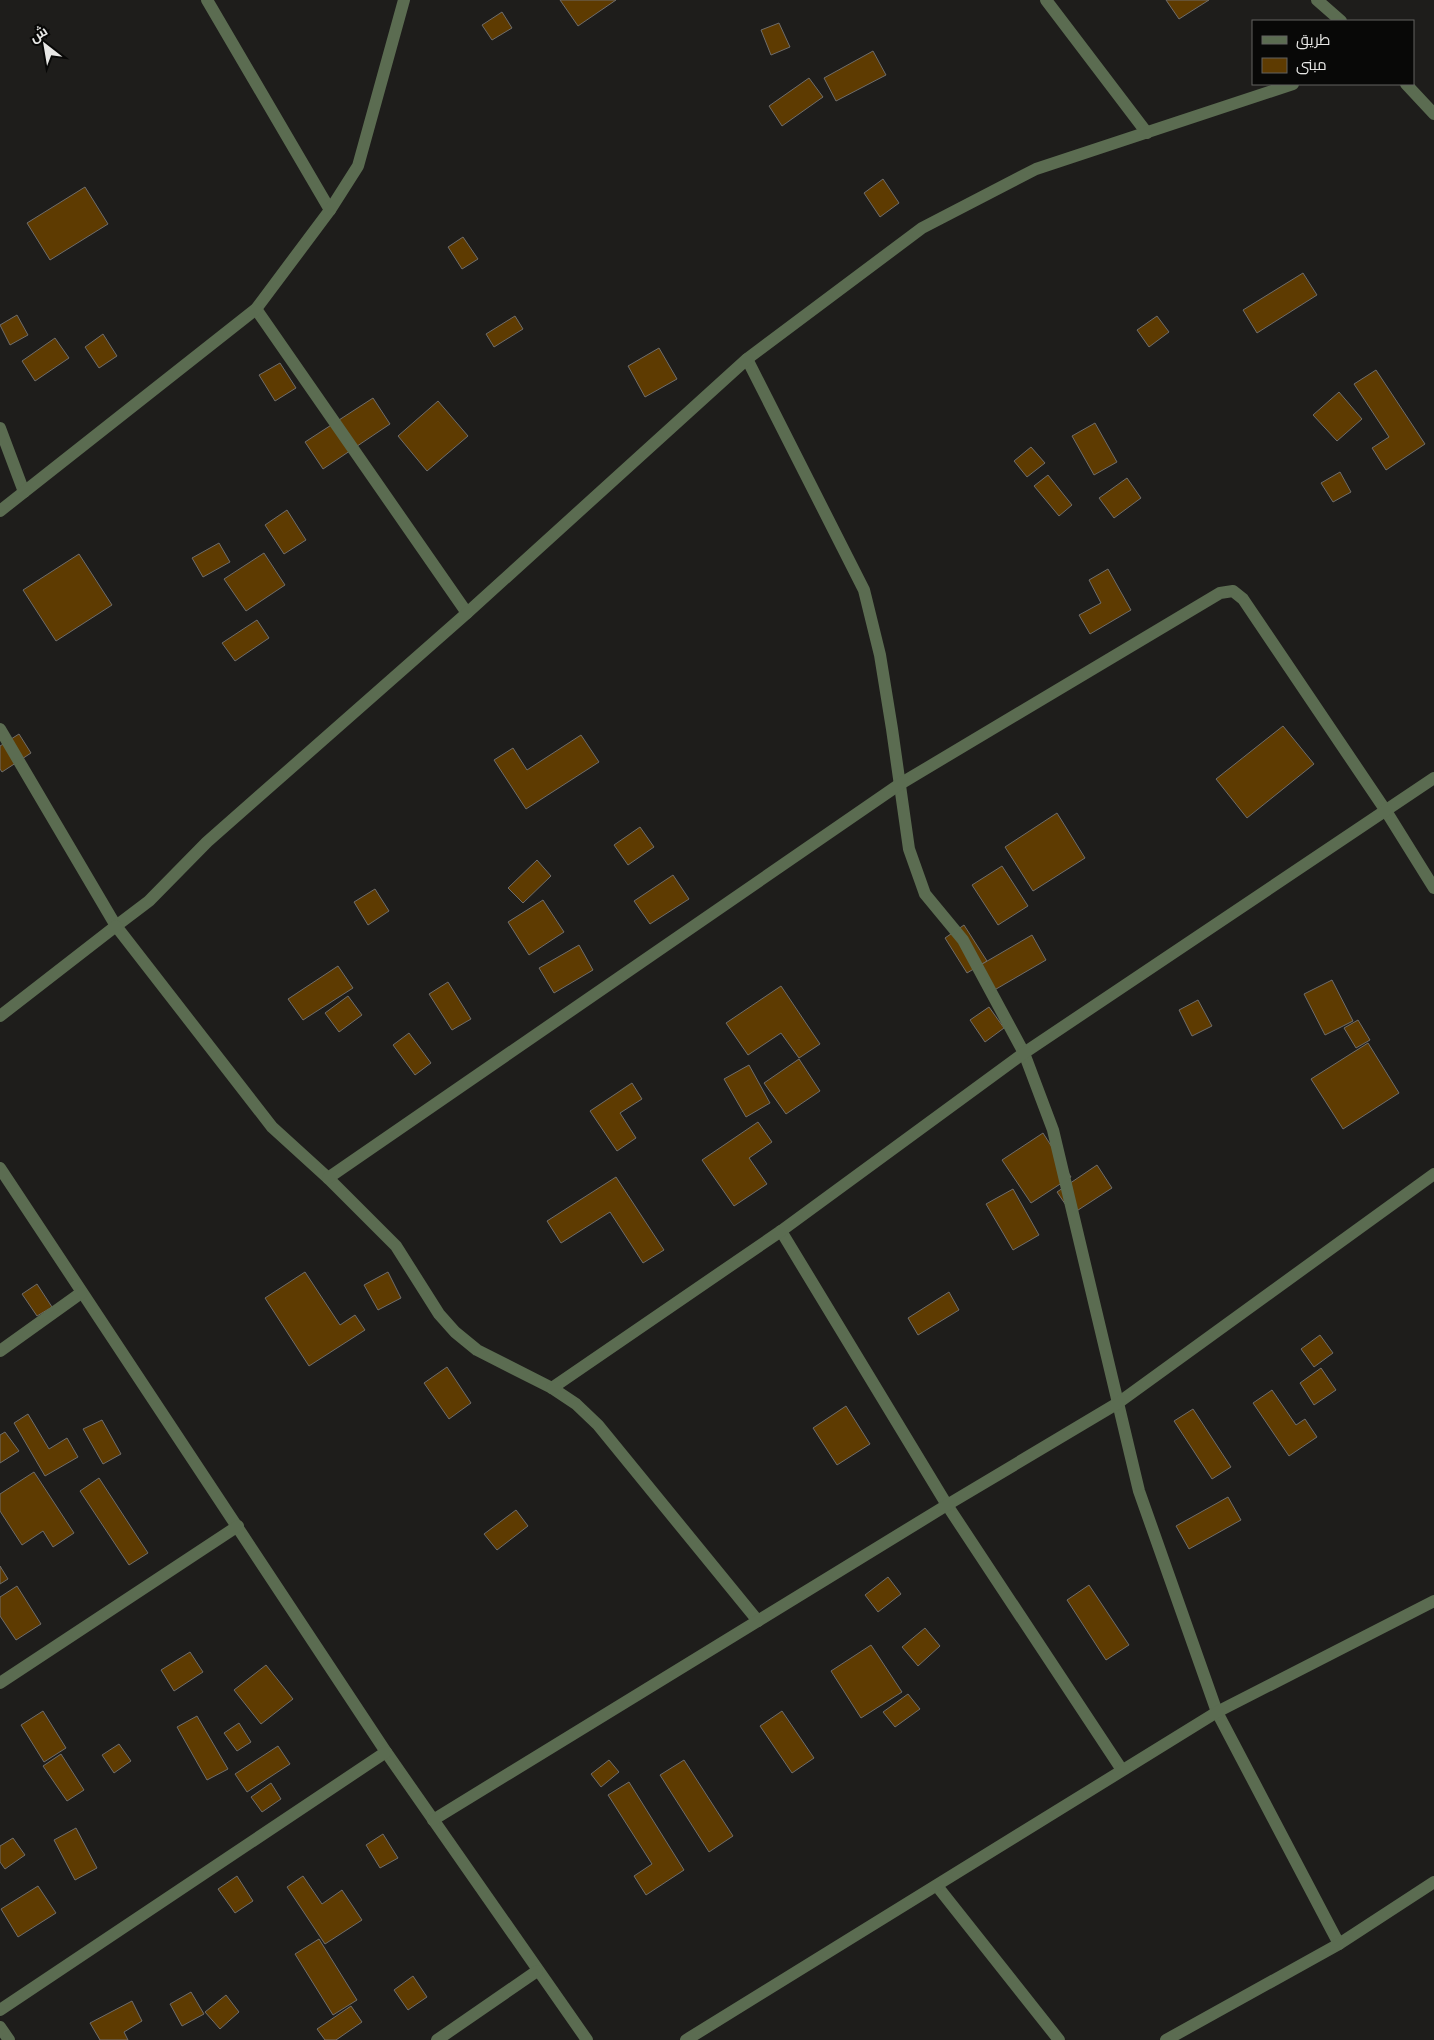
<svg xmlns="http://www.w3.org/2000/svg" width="1434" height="2040" viewBox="0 0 1434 2040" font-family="'Fira Sans Condensed',Cairo,sans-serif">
	<rect width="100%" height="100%" fill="#1e1d1b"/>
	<g fill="#5e3b01" stroke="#6f6d6b">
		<polygon points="560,0 616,0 578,26"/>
		<polygon points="1166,0 1209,0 1179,19"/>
		<polygon points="502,12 512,28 492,40 482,25"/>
		<polygon points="779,23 790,47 771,55 761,30"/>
		<polygon points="873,51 886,75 836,101 824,78"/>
		<polygon points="809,78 823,97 782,126 769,106"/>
		<polygon points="883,179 899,203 880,217 864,193"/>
		<polygon points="85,187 108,224 50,260 27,223"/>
		<polygon points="463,237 478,259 462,269 448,247"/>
		<polygon points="1303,273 1317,295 1257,333 1243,310"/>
		<polygon points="17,315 28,335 10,345 0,325"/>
		<polygon points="515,316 523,329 494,347 486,334"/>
		<polygon points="1157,316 1169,332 1149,347 1137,330"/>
		<polygon points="103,334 117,356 99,368 85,347"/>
		<polygon points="55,338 69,358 35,381 22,361"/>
		<polygon points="659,348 677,379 645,397 628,366"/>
		<polygon points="280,363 296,388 275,401 259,375"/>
		<polygon points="1376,370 1425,444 1386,470 1372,448 1389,437 1354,384"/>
		<polygon points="1339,392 1362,419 1337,441 1313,415"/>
		<polygon points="373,398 390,424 323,469 305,442"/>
		<polygon points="438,401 468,436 427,471 398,436"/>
		<polygon points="1095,423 1117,462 1094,475 1072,436"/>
		<polygon points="1031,447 1045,463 1027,477 1014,461"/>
		<polygon points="1340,472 1351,492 1333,502 1321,483"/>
		<polygon points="1048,475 1072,505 1059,516 1034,486"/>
		<polygon points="1127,478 1141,498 1114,518 1099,498"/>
		<polygon points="287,510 306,540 284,554 265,525"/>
		<polygon points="219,543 230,562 203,577 192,558"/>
		<polygon points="264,553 285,585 246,611 224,579"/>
		<polygon points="79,554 112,605 56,641 23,590"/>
		<polygon points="1108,569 1131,610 1090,634 1079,615 1101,603 1089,580"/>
		<polygon points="257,620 269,638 235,661 222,643"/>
		<polygon points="1283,726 1314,764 1247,818 1216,779"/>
		<polygon points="19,734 31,753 2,772 0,769 0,746"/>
		<polygon points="581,735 599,762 526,809 494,760 513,748 527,770"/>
		<polygon points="1057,813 1085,858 1033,891 1005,847"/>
		<polygon points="640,827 654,847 628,865 614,845"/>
		<polygon points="537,860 551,876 523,903 508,888"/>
		<polygon points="1002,866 1028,906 998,925 972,885"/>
		<polygon points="673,875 689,899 650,924 634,901"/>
		<polygon points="375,889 389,911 368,925 354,902"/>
		<polygon points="543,900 564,932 529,955 508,922"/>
		<polygon points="964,925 987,961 967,973 945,938"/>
		<polygon points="1032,935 1046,960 991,992 977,967"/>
		<polygon points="579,945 593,970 554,993 539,968"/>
		<polygon points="338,966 353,988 303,1020 288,999"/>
		<polygon points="1332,980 1353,1021 1325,1035 1304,994"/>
		<polygon points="448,982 471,1019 452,1030 429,994"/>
		<polygon points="781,986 820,1044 799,1058 781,1033 748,1055 726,1023"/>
		<polygon points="348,996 362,1015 339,1032 325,1013"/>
		<polygon points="1198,1000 1212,1026 1192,1036 1179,1010"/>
		<polygon points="989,1007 1004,1028 985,1042 970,1020"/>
		<polygon points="1358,1020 1370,1040 1356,1048 1344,1028"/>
		<polygon points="409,1033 431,1063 415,1075 393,1045"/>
		<polygon points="1368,1043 1399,1093 1343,1129 1311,1079"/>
		<polygon points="799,1059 820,1091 786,1114 764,1083"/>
		<polygon points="749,1065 770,1103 746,1117 724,1079"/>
		<polygon points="632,1083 642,1099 620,1113 636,1138 617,1151 590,1111"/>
		<polygon points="758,1122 772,1142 749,1158 767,1184 734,1206 702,1160"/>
		<polygon points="1043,1133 1071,1177 1031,1203 1002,1160"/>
		<polygon points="1097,1165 1112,1188 1072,1214 1057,1192"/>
		<polygon points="616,1177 664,1250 643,1263 610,1212 561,1243 547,1221"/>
		<polygon points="1013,1189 1039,1235 1013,1250 986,1204"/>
		<polygon points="305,1272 340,1325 355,1315 365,1330 309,1366 265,1298"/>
		<polygon points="388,1272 401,1298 378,1310 364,1285"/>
		<polygon points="37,1284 52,1307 37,1316 22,1294"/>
		<polygon points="949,1292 959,1310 918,1335 908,1318"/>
		<polygon points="1320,1335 1333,1353 1314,1367 1301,1349"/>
		<polygon points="447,1367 471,1403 449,1419 424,1383"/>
		<polygon points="1321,1368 1336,1390 1314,1405 1300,1383"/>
		<polygon points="1272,1390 1296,1425 1305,1419 1317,1437 1289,1456 1253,1403"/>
		<polygon points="846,1406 870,1444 837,1465 813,1428"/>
		<polygon points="1193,1409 1231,1467 1212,1479 1174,1421"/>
		<polygon points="28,1414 49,1449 67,1438 78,1457 45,1476 14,1423"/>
		<polygon points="102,1420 121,1454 103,1464 83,1429"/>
		<polygon points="5,1432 19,1451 0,1463 0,1435"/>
		<polygon points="34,1472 74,1533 53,1547 43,1531 22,1545 0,1511 0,1494"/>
		<polygon points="99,1478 148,1553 129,1565 80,1491"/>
		<polygon points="1228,1497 1241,1520 1189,1549 1176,1526"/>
		<polygon points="516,1510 528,1526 497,1550 484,1534"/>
		<polygon points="0,1566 8,1579 0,1584"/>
		<polygon points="888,1577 901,1594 878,1612 865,1595"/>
		<polygon points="1089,1585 1129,1645 1106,1660 1067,1600"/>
		<polygon points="17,1586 41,1624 16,1640 0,1616 0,1597"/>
		<polygon points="925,1628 940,1646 918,1666 902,1647"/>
		<polygon points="871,1645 902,1692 861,1718 831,1671"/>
		<polygon points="190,1652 203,1672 174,1691 161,1670"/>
		<polygon points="266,1665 293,1699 261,1724 234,1690"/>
		<polygon points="908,1694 920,1709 895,1727 883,1712"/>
		<polygon points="43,1711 66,1748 44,1762 21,1725"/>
		<polygon points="782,1711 814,1758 792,1773 760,1726"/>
		<polygon points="197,1716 228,1769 207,1780 177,1727"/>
		<polygon points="239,1723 251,1742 237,1751 224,1733"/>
		<polygon points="119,1744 131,1761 114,1773 102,1755"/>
		<polygon points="278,1746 290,1764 247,1792 235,1774"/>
		<polygon points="61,1754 84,1790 67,1801 43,1766"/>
		<polygon points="609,1760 619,1772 601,1787 591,1774"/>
		<polygon points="684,1760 733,1836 709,1852 660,1775"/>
		<polygon points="629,1782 684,1870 646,1895 634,1876 652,1864 608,1795"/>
		<polygon points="271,1783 281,1799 262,1812 251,1797"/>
		<polygon points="76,1828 97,1868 75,1880 54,1840"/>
		<polygon points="383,1834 398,1858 380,1868 366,1845"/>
		<polygon points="13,1838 25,1855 5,1869 0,1862 0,1846"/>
		<polygon points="237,1876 253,1901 235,1913 218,1889"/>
		<polygon points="303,1876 322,1904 342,1890 362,1920 325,1944 287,1887"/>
		<polygon points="38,1886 56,1913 18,1937 1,1909"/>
		<polygon points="319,1939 357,2000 333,2015 295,1954"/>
		<polygon points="413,1976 427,1997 408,2010 394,1990"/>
		<polygon points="191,1992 204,2014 182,2026 170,2004"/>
		<polygon points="226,1995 239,2012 220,2029 205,2012"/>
		<polygon points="132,2001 142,2021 124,2032 128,2040 100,2040 90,2023"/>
		<polygon points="351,2006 362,2022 336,2040 325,2040 317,2029"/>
	</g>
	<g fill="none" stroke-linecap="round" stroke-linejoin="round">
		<g stroke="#5b6c51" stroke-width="12">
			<polyline points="207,0 330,210"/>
			<polyline points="1046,0 1147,133"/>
			<polyline points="1317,0 1341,21"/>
			<polyline points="1406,84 1434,114"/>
			<polyline points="256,309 467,613"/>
			<polyline points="747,359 864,590 880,655 892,729 909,849 925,894 963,940 1024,1053 1053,1130 1139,1491 1217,1712 1339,1944"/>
			<polyline points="0,428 24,492"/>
			<polyline points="0,511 256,309 330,210 358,166 404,0"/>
			<polyline points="0,729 116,926 149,901 207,842 467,613 747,359 922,228 1036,169 1293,84"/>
			<polyline points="0,1016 116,926 272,1127 328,1178 396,1246 439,1314 455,1332 477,1350 552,1388 576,1404 598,1425 758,1621"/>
			<polyline points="0,1168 386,1752 587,2040"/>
			<polyline points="328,1178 900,784 1220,593 1233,591 1243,599 1386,811 1434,888"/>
			<polyline points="781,1231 947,1505 1122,1770"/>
			<polyline points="0,1351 81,1293"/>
			<polyline points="552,1388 781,1231 1024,1053 1434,778"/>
			<polyline points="0,1683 238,1526"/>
			<polyline points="433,1820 947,1505 1118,1403 1434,1174"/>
			<polyline points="937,1886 1059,2040"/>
			<polyline points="0,2010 386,1752"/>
			<polyline points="0,2027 9,2040"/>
			<polyline points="437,2040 537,1971"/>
			<polyline points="686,2040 1217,1712 1434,1601"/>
			<polyline points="1166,2040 1339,1944 1434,1882"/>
		</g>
	</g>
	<rect x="1252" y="20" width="162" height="65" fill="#080807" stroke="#626260"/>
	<rect x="1262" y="36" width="25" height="8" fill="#5b6c51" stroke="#626260"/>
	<text x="1296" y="45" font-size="15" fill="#e8e8e6">طريق</text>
	<rect x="1262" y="58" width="25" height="15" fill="#5e3b01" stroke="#626260"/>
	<text x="1296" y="70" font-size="15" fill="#e8e8e6">مبنى</text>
	<g transform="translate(45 45) rotate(329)" stroke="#080807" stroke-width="4" paint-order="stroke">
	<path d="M0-4L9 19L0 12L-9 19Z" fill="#e8e8e6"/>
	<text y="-8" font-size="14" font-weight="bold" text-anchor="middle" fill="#e8e8e6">ش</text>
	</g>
</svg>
